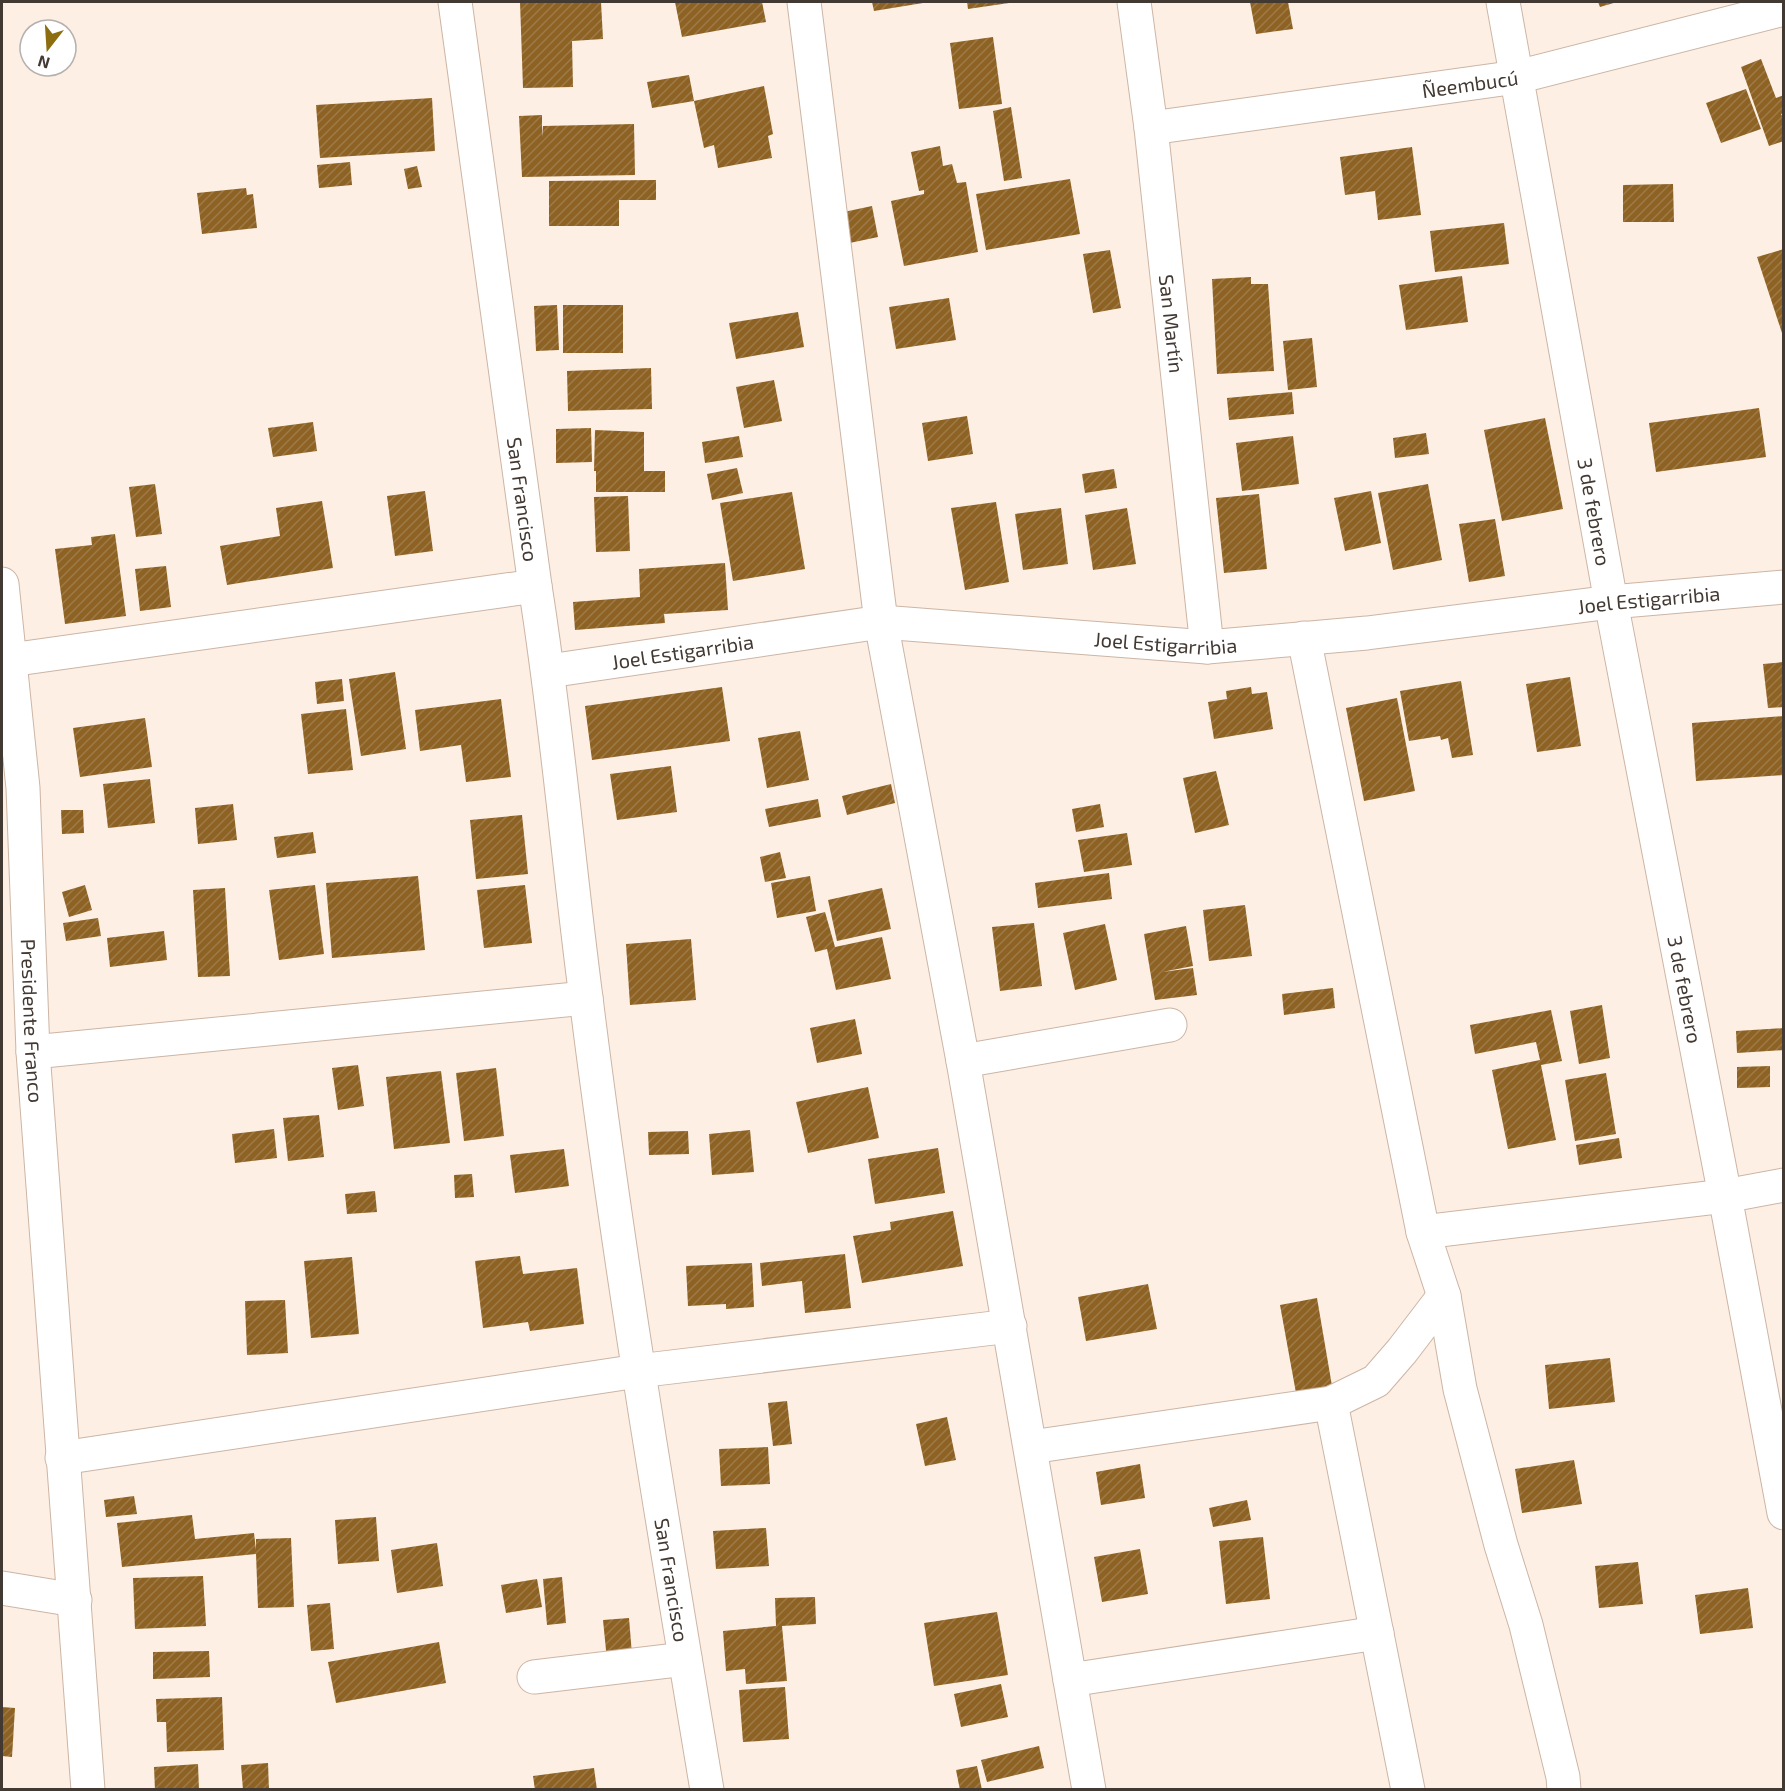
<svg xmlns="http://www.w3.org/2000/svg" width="1785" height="1791" viewBox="0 0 1785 1791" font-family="'Exo 2',sans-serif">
	<defs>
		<pattern id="building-hatch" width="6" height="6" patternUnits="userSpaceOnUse" patternTransform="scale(1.5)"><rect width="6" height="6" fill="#8e6222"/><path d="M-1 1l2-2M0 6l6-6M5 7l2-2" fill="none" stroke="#9c7a4a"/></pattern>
	</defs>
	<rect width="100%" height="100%" fill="#fdefe4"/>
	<g fill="url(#building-hatch)">
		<polygon points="520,2 601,2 603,39 572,41 573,87 523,88"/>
		<polygon points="675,2 762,2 766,22 682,37"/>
		<polygon points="872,2 923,2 923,3 874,11"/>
		<polygon points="967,2 1009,2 1009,3 968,9"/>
		<polygon points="1250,2 1288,2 1293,29 1256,34"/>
		<polygon points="1598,2 1617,2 1600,7"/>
		<polygon points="993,37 1002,104 959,109 950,43"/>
		<polygon points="1761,59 1776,98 1784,95 1784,113 1781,114 1784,120 1784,141 1769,146 1741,67"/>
		<polygon points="689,75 694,101 652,108 647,82"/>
		<polygon points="764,86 773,134 768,136 772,158 718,168 714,145 704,148 694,101"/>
		<polygon points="1746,89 1761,129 1721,143 1706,103"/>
		<polygon points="432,98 435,151 320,158 316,105"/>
		<polygon points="1011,107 1022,178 1004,181 993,111"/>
		<polygon points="542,115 542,137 543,126 634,124 635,175 522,177 519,116"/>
		<polygon points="940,146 943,166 952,164 957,183 966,182 978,252 904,266 891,201 924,194 924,190 919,191 911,152"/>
		<polygon points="1412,147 1421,215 1378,220 1375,191 1345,195 1340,157"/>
		<polygon points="350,162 352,185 319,188 317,165"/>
		<polygon points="417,166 422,187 408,189 404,169"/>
		<polygon points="1070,179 1080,234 986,250 976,194"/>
		<polygon points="656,180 656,200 619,200 619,226 549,226 549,181"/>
		<polygon points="1673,184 1674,222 1623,222 1623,185"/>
		<polygon points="246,188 247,195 253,194 257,228 202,234 197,193"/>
		<polygon points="872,206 878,237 845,244 839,213"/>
		<polygon points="1504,223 1509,264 1435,272 1430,231"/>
		<polygon points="1784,249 1784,336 1783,336 1757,257"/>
		<polygon points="1110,250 1121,308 1093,313 1083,254"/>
		<polygon points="1462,276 1468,322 1406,330 1399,285"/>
		<polygon points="1251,277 1251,284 1268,284 1274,371 1217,374 1212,279"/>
		<polygon points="949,298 956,340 896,349 889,307"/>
		<polygon points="557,305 559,350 536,351 534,306"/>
		<rect x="563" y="305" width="60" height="48"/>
		<polygon points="798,312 804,347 736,359 729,323"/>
		<polygon points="1312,338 1317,387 1288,390 1283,341"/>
		<polygon points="651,368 652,409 568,411 567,371"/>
		<polygon points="774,380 782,421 744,428 736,387"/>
		<polygon points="1292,392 1294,414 1229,420 1227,398"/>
		<polygon points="1759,408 1766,457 1656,472 1649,423"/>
		<polygon points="967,416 973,454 928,461 922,423"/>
		<polygon points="1545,418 1563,509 1502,521 1484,430"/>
		<polygon points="313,422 317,451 273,457 268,428"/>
		<polygon points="591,428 592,462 556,463 556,429"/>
		<polygon points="595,430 644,432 644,471 665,471 665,492 596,492 596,471 594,471"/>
		<polygon points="1426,433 1429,454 1395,458 1393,438"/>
		<polygon points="739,436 743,457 705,463 702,442"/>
		<polygon points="1293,436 1299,484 1242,491 1236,443"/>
		<polygon points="737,468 743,493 712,500 707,474"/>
		<polygon points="1114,469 1117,488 1085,493 1082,474"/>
		<polygon points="155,484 162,534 136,537 129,487"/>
		<polygon points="1428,484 1442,560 1393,570 1378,493"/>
		<polygon points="425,491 433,551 395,556 387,496"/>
		<polygon points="1371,491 1381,543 1345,551 1334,498"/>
		<polygon points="792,492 805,569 733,581 720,503"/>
		<polygon points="1259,494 1267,569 1224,573 1216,498"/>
		<polygon points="628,496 630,551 596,552 594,497"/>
		<polygon points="322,501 333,568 227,585 220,546 280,536 276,508"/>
		<polygon points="996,502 1009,582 965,590 951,508"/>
		<polygon points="1061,508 1068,564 1023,570 1015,514"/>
		<polygon points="1127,508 1136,564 1093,570 1085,515"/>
		<polygon points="1495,519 1505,576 1469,582 1459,524"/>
		<polygon points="115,534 126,616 65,624 55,549 92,545 91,537"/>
		<polygon points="725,563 728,610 664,614 665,623 575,630 573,602 640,597 639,569"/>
		<polygon points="166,566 171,607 140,611 135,569"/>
		<polygon points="1784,662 1784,707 1768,708 1763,664"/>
		<polygon points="395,672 406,749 361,756 349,679"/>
		<polygon points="1570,677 1581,746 1537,752 1526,684"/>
		<polygon points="342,679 344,701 317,704 315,682"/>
		<polygon points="1461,681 1473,755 1452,758 1448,738 1441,740 1440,736 1409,741 1400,691"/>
		<polygon points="722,687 730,741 592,760 585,706"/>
		<polygon points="1251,687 1252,694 1267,692 1273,729 1214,739 1208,702 1227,699 1226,691"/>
		<polygon points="1397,698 1415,791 1364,801 1346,708"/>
		<polygon points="501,699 511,777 466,782 461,745 420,751 415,710"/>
		<polygon points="346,709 353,770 308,774 301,714"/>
		<polygon points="1784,716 1784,775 1696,781 1692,723"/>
		<polygon points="145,718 152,767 80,777 73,728"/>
		<polygon points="800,731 809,780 767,788 758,738"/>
		<polygon points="671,766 677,812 617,820 610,774"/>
		<polygon points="1216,771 1229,825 1195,833 1183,778"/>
		<polygon points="150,779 155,823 108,828 103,784"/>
		<polygon points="891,784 895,803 847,815 842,796"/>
		<polygon points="818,799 821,817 769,827 765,809"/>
		<polygon points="233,804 237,840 198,844 195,808"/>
		<polygon points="1100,804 1104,827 1076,832 1072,809"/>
		<polygon points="61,810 83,810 84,833 62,834"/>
		<polygon points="522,815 528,874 476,879 470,820"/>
		<polygon points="313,832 316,853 277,858 274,837"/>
		<polygon points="1127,833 1132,865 1084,872 1078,840"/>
		<polygon points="780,852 786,878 765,882 760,857"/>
		<polygon points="1109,873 1112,899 1038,908 1035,883"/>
		<polygon points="418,876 425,950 332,958 326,883"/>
		<polygon points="810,876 816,911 777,918 771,883"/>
		<polygon points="85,885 92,910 69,917 62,892"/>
		<polygon points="315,885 324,954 279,960 269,890"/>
		<polygon points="525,885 532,943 484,948 477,890"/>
		<polygon points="225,888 230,976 198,977 193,890"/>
		<polygon points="882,888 891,929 837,941 828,900"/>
		<polygon points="1245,905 1252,956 1209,961 1203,910"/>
		<polygon points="825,912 835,947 882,937 891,979 836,990 827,949 815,952 806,917"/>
		<polygon points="98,918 101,936 66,941 63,923"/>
		<polygon points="1034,923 1042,986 1000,991 992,927"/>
		<polygon points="1105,924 1117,980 1075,990 1063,933"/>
		<polygon points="1186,926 1193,966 1162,972 1193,968 1197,995 1155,1000 1144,934"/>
		<polygon points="164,931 167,960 110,967 107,938"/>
		<polygon points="691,939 696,1000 630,1005 626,944"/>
		<polygon points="1333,988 1335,1008 1284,1015 1282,994"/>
		<polygon points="1602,1005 1610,1058 1579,1064 1570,1011"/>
		<polygon points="1551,1010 1562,1061 1541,1065 1556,1140 1508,1149 1492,1070 1540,1060 1536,1042 1475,1054 1470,1025"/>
		<polygon points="855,1019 862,1054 817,1063 810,1028"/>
		<polygon points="1784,1028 1784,1050 1737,1053 1736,1031"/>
		<polygon points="358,1065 364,1106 338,1110 332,1068"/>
		<polygon points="1770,1066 1770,1087 1737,1088 1737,1067"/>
		<polygon points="496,1068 504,1136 464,1141 456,1073"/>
		<polygon points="441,1071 450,1143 394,1149 386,1077"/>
		<polygon points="1606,1073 1616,1134 1575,1141 1565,1080"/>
		<polygon points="868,1087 879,1138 808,1153 796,1102"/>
		<polygon points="319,1115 324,1157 288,1161 283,1118"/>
		<polygon points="274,1129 277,1158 235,1163 232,1134"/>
		<polygon points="750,1130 754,1172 712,1175 709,1134"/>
		<polygon points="688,1131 689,1154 649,1155 648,1132"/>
		<polygon points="1619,1138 1622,1158 1579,1165 1576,1145"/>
		<polygon points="938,1148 945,1193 875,1204 868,1159"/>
		<polygon points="564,1149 569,1186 515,1193 510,1155"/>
		<polygon points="472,1174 474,1197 455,1198 454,1175"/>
		<polygon points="375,1191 377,1212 347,1214 345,1194"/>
		<polygon points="953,1211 963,1266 862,1283 853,1236 891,1230 890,1222"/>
		<polygon points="845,1254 851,1308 805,1313 802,1281 762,1286 760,1263"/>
		<polygon points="520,1256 523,1274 577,1268 584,1324 530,1331 528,1322 483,1328 475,1261"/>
		<polygon points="352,1257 359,1334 311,1338 304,1261"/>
		<polygon points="752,1263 754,1307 726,1309 726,1304 688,1306 686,1266"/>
		<polygon points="1148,1284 1157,1329 1086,1341 1078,1297"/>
		<polygon points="1317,1298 1332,1386 1296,1393 1280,1305"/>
		<polygon points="285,1300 288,1353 247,1355 245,1301"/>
		<polygon points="1610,1358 1615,1402 1549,1409 1545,1365"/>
		<polygon points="787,1401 792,1444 773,1446 768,1403"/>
		<polygon points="947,1417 956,1460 925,1466 916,1424"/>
		<polygon points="768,1447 770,1484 721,1486 719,1449"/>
		<polygon points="1574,1460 1582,1504 1522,1513 1515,1469"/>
		<polygon points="1140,1464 1145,1498 1101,1505 1096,1472"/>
		<polygon points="134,1496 137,1514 106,1517 104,1500"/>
		<polygon points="1247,1500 1251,1520 1213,1527 1209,1508"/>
		<polygon points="192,1515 195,1539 254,1533 256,1550 256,1539 291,1538 294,1607 258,1608 256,1554 122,1567 117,1523"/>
		<polygon points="376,1517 379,1561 338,1564 335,1520"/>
		<polygon points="766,1528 769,1566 716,1569 713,1531"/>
		<polygon points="1263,1537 1270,1599 1226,1604 1219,1541"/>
		<polygon points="437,1543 443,1586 397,1593 391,1550"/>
		<polygon points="1140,1549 1148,1594 1102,1602 1094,1557"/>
		<polygon points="1638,1562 1643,1604 1599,1608 1595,1566"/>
		<polygon points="203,1576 206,1626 135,1629 133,1578"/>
		<polygon points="562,1577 566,1623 547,1625 543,1579"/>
		<polygon points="537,1579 542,1607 506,1613 501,1585"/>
		<polygon points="1748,1588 1753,1628 1700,1634 1695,1595"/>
		<polygon points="815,1597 816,1624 782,1626 787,1681 746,1684 745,1669 726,1671 723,1631 776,1626 775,1598"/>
		<polygon points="330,1603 334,1649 311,1651 307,1605"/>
		<polygon points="997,1612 1008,1675 934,1686 924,1623"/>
		<polygon points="629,1618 633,1667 608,1670 603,1620"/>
		<polygon points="439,1642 446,1683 336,1703 328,1662"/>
		<polygon points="209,1651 210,1677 153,1679 153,1652"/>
		<polygon points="1001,1684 1008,1717 961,1727 954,1694"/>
		<polygon points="785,1687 789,1739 743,1742 739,1690"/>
		<polygon points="222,1697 224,1750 167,1752 166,1722 157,1722 156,1699"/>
		<polygon points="2,1707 15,1708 12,1757 2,1756"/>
		<polygon points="1039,1746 1044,1768 987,1782 981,1760"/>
		<polygon points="268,1763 269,1790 243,1790 241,1765"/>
		<polygon points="198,1764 199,1790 155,1790 154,1767"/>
		<polygon points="977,1766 982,1790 960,1790 956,1770"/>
		<polygon points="594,1768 597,1790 535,1790 533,1776"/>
	</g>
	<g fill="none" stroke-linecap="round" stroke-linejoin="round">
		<defs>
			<g id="minor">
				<path id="s1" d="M455,2L535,586C557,723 568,861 586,998C619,1263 663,1526 707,1790"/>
				<polyline points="804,2 881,622 963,1061 1089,1790"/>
				<path id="s2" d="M1134,2L1151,128L1207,647"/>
				<path id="s3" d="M1503,2L1611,602L1725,1196L1784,1513"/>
				<path id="s4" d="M1151,128L1517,77L1784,9"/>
				<path id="s5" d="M2,584L23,788L33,1052L88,1790"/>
				<polyline points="1304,638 1423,1232 1444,1296 1460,1389 1501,1545 1526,1625 1563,1777 1564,1790"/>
				<polyline points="10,660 535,586"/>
				<path id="s6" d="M549,671L881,622L1207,647L1367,633L1611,602L1784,587"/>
				<polyline points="33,1052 586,998"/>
				<polyline points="963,1061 1170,1025"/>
				<polyline points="1423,1232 1725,1196 1784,1185"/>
				<polyline points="1331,1403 1408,1790"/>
				<polyline points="1031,1447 1331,1403 1376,1381 1402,1351 1444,1296"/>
				<polyline points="62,1458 638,1371 1010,1326"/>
				<polyline points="2,1588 75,1600"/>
				<polyline points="534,1677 685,1659"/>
				<polyline points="1070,1680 1377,1633"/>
			</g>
		</defs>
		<use href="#minor" stroke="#ccb5a5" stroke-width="35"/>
		<use href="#minor" stroke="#fff" stroke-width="33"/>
	</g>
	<g text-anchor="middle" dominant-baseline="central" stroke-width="6" stroke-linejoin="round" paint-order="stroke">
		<g font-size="20" fill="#433933" stroke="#fff">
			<text stroke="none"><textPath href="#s4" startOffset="322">Ñeembucú</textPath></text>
			<text stroke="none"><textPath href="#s2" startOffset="324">San Martín</textPath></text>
			<text stroke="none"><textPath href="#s1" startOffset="502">San Francisco</textPath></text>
			<text stroke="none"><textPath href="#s3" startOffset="518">3 de febrero</textPath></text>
			<text stroke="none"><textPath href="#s6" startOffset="1107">Joel Estigarribia</textPath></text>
			<text stroke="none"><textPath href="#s6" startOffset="621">Joel Estigarribia</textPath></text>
			<text stroke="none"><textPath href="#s6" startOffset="135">Joel Estigarribia</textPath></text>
			<text stroke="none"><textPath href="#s3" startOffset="1004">3 de febrero</textPath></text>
			<text stroke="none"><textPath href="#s5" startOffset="438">Presidente Franco</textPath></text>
			<text stroke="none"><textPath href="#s1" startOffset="1593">San Francisco</textPath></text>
		</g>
	</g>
	<rect width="1785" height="1791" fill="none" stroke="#433933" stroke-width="6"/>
	<g transform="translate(48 48) rotate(197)"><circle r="28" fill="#ffffff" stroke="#b4b0ad" stroke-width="1.5"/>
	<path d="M0-4.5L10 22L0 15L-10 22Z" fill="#8c6e10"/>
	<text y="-9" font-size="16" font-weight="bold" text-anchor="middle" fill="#433933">N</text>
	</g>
</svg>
